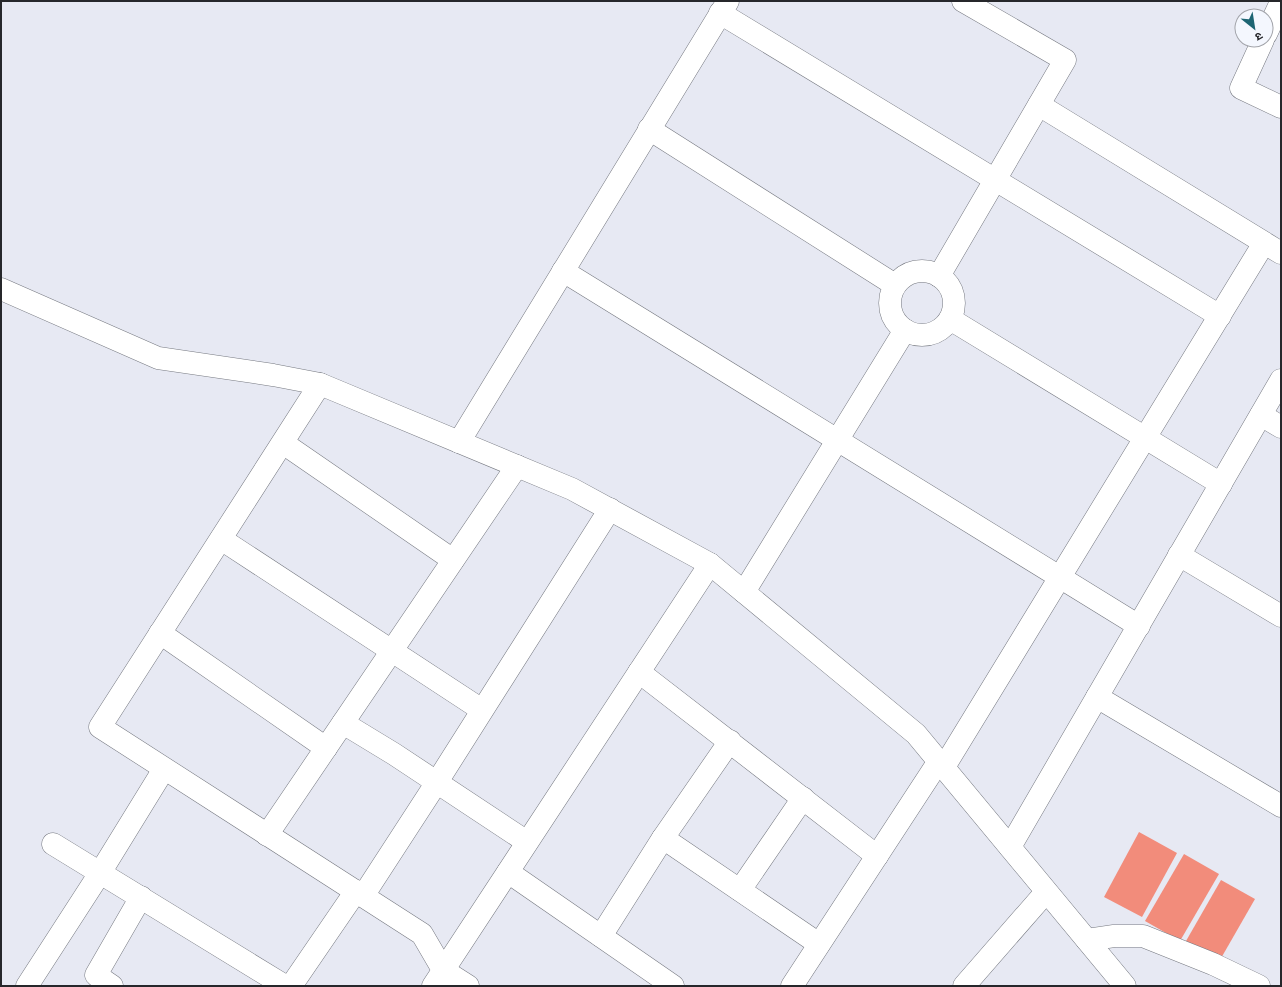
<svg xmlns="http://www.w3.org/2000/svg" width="1282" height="987" viewBox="0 0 1282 987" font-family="Raleway,'Noto Sans Devanagari',sans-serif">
	<rect width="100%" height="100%" fill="#e7e9f3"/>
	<g fill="#f28c7b">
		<polygon points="1139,832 1177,853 1142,917 1104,897"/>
		<polygon points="1184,854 1219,874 1180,941 1145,921"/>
		<polygon points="1221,880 1255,899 1220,960 1186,941"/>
	</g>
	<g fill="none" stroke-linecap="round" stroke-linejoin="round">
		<defs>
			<g id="minor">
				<polyline points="720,13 1220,316"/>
				<polyline points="1266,34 1281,2"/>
				<polyline points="1263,40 1241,88 1281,107"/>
				<polyline points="1039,105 1281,253"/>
				<polyline points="649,129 895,285"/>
				<circle cx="922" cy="303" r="32"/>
				<polyline points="563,271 1139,626"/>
				<polyline points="939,276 1065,60 963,1"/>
				<polyline points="1,289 158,358 273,375 320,384 572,489 710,564 916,734 1125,986"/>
				<polyline points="950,319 1221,484"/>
				<polyline points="320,384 100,727 422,934 443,970 468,986"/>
				<polyline points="1261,415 1281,427"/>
				<polyline points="459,442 728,1"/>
				<polyline points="283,443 453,560"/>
				<polyline points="221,539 482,710"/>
				<polyline points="1179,555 1281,616"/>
				<polyline points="744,592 905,330"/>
				<polyline points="160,633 326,748"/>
				<polyline points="639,672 877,856"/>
				<polyline points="1097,697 1281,806"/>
				<polyline points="343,723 394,754 527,842"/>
				<polyline points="944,767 1264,243"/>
				<polyline points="267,835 517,466"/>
				<polyline points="663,838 819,944"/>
				<polyline points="53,844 285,986"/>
				<polyline points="1010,847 1281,380"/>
				<polyline points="508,872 673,986"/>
				<polyline points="740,890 803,798"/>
				<polyline points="363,896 437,782 610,509"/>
				<polyline points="601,936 663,838 730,741"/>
				<polyline points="1087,940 1114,936 1143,936 1213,964 1259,986"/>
				<polyline points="27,986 100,873 164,769"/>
				<polyline points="112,986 96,975 141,897"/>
				<polyline points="291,986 356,891"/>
				<polyline points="433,986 710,564"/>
				<polyline points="792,986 939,761"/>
				<polyline points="964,986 1046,892"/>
			</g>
		</defs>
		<use href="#minor" stroke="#767981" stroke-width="23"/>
		<use href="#minor" stroke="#fff" stroke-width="22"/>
	</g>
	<rect width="1282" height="987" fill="none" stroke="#26272b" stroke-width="4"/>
	<g transform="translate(1254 28) rotate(150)"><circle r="19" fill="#f4f7fe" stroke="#a2a4aa"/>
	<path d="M0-3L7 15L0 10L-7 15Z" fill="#1d6573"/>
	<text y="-6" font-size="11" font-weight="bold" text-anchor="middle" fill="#26272b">उ</text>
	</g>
</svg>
